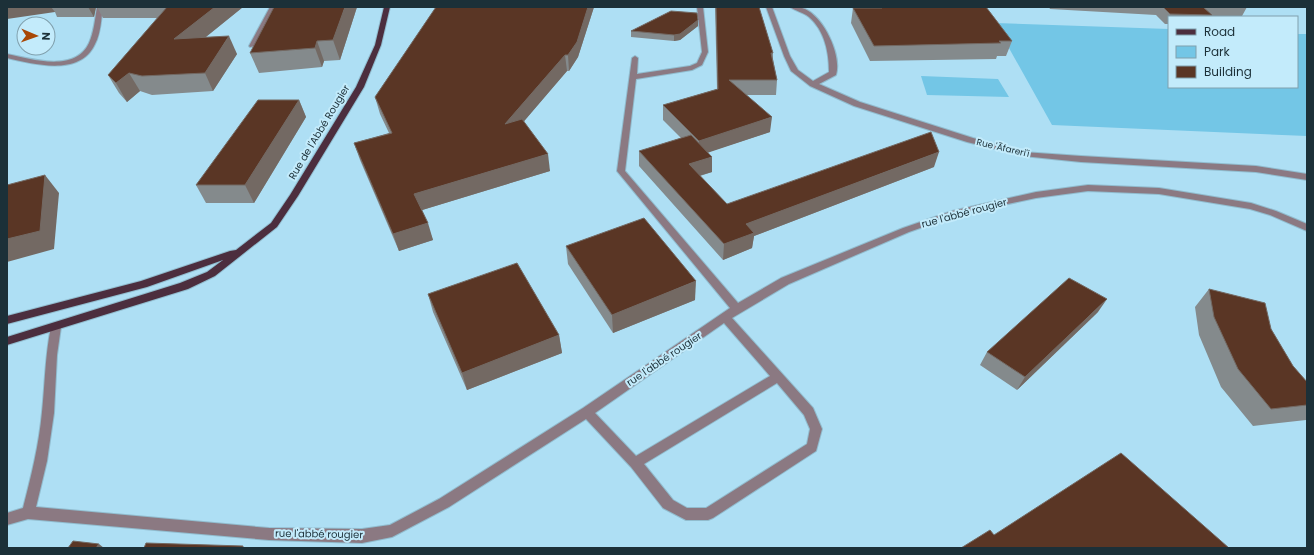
<svg xmlns="http://www.w3.org/2000/svg" width="1314" height="555" viewBox="0 0 1314 555" font-family="Poppins,sans-serif">
	<rect width="100%" height="100%" fill="#aedff4"/>
	<g fill="#73c6e6">
		<polygon points="995,23 1169,29 1169,87 1297,87 1297,34 1307,34 1307,136 1052,125"/>
		<polygon points="921,76 998,79 1009,97 927,95"/>
	</g>
	<g fill="none" stroke-linecap="round" stroke-linejoin="round">
		<defs>
			<g id="minor">
				<path d="M97,7H103C101,19 101,33 95,44C80,77 34,64 7,58V54C31,59 75,73 89,43C94,32 95,19 97,7Z"/>
				<polygon points="270,7 276,7 255,46 250,47 249,46"/>
				<path d="M697,7H703L708,52L702,65L692,70L636,79L625,171L738,303L781,278L903,228L952,211L1036,192L1088,185L1159,188L1251,203L1276,211L1307,224V231L1270,215L1250,209L1159,194L1088,191L1036,198L957,215L909,232L789,284L732,318L813,408L822,429L816,451L713,518L708,520H686L663,508L631,467L586,419L449,507L392,537L362,543L269,540L28,519L7,525V513L23,508C31,477 39,445 42,412C45,384 45,356 51,327L52,324H60L61,327L57,355L54,413L47,461L36,507L269,528L362,529L390,525L439,499L583,408L730,308L617,171L632,58L635,56L638,58L637,74L690,66L697,63L702,52ZM724,323L770,376L636,456L595,413ZM777,383L804,415L810,429L807,444L706,508H687L673,500L644,464Z"/>
				<path d="M766,7H772L790,56L798,70L813,81L829,72C829,53 825,31 809,17C803,12 795,11 790,7C795,7 800,7 805,9C824,18 842,55 836,75L819,84L860,102L973,138L1023,152L1081,156L1256,166L1307,174V180L1256,172L1081,162L1023,156L967,142L854,106L810,86L791,71L784,56Z"/>
			</g>
			<polygon id="major" points="384,7 390,7 381,45 364,87 298,196 277,227 215,276 188,289 7,345 7,337 180,283 207,272 223,260 147,287 7,324 7,316 141,281 230,251 236,250 271,223 290,195 356,87 375,45"/>
		</defs>
		<use href="#minor" stroke="#91bcce" stroke-width="2"/>
		<use href="#major" stroke="#91bcce" stroke-width="2"/>
		<use href="#minor" fill="#8b7982" fill-rule="evenodd"/>
		<use href="#major" fill="#4c2e3e" fill-rule="evenodd"/>
	</g>
	<g fill="#848a8c">
		<polygon points="7,7 96,7 94,17 57,17 55,12"/>
		<polygon points="97,7 243,7 206,37 237,54 213,91 152,95 140,91 127,102 119,93 108,75 157,18 103,18"/>
		<polygon points="357,7 340,60 324,61 322,67 259,73 250,53"/>
		<polygon points="436,7 594,7 578,57 569,71 567,71 524,121 550,171 422,210 433,240 399,251 360,160 354,143 389,133 380,114 375,97"/>
		<polygon points="715,7 759,7 773,53 773,59 777,80 776,95 746,95 770,132 708,152 712,172 700,176 727,204 934,167 754,236 752,248 723,260 639,166 639,151 681,138 663,120 663,105 717,89"/>
		<polygon points="880,7 986,7 1012,41 1006,56 997,56 996,59 870,61 851,23 853,8 880,8"/>
		<polygon points="1049,7 1247,7 1242,16 1212,16 1211,17 1169,17 1169,24 1165,24 1156,15 1050,9"/>
		<polygon points="698,20 698,26 680,40 674,41 631,37 631,31"/>
		<polygon points="299,100 306,117 254,203 206,203 196,185"/>
		<polygon points="566,246 695,300 613,333 568,264"/>
		<polygon points="1209,289 1271,329 1293,366 1307,382 1307,420 1306,420 1253,426 1221,387 1199,335 1195,307"/>
		<polygon points="428,294 559,335 562,353 467,390 433,312"/>
		<polygon points="1098,312 1017,390 980,365 987,352"/>
	</g>
	<g fill="#736963">
		<polygon points="7,7 51,7 55,12 7,19"/>
		<polygon points="88,7 96,7 94,17"/>
		<polygon points="215,7 243,7 182,56 174,39"/>
		<polygon points="345,7 357,7 340,60 333,40"/>
		<polygon points="588,7 594,7 578,57 569,71 568,55"/>
		<polygon points="698,20 698,26 680,40 674,41 674,35"/>
		<polygon points="229,36 237,54 213,91 205,73"/>
		<polygon points="317,41 324,61 322,67 315,48"/>
		<polygon points="565,55 567,71 508,140 505,124"/>
		<polygon points="129,73 140,91 127,102 116,83"/>
		<polygon points="299,100 306,117 254,203 245,185"/>
		<polygon points="772,117 770,132 698,156 699,141"/>
		<polygon points="939,152 934,167 754,236 752,248 723,260 724,244 746,224"/>
		<polygon points="548,154 550,171 419,211 414,194"/>
		<polygon points="712,157 712,172 688,179 689,164"/>
		<polygon points="45,175 59,193 54,249 7,262 7,239"/>
		<polygon points="428,223 433,240 399,251 393,234"/>
		<polygon points="696,281 695,300 613,333 612,315"/>
		<polygon points="1107,299 1098,312 1017,390 1025,377"/>
		<polygon points="559,335 562,353 467,390 462,373"/>
		<polygon points="99,544 104,548 96,548"/>
	</g>
	<g fill="#5a3625" stroke="#736963">
		<polygon points="167,7 215,7 174,39 229,36 205,73 142,76 129,73 116,83 108,75"/>
		<polygon points="274,7 345,7 333,40 317,41 315,48 250,53"/>
		<polygon points="436,7 588,7 577,42 568,55 565,55 505,124 522,119 548,154 414,194 428,223 393,234 354,143 392,133 375,97"/>
		<polygon points="716,7 759,7 773,53 771,53 777,80 729,80 772,117 699,141 663,105 718,89"/>
		<polygon points="881,7 986,7 1012,41 999,41 1001,43 874,46 853,8 882,8"/>
		<polygon points="1163,7 1203,7 1212,15 1170,14"/>
		<polygon points="671,11 697,13 698,20 680,34 674,35 631,31"/>
		<polygon points="258,100 299,100 245,185 196,185"/>
		<polygon points="931,132 939,152 746,224 754,233 724,244 639,151 691,135 712,157 689,164 727,204"/>
		<polygon points="45,175 40,231 7,239 7,185"/>
		<polygon points="644,218 696,281 612,315 566,246"/>
		<polygon points="517,263 559,335 462,373 428,294"/>
		<polygon points="1069,278 1107,299 1025,377 987,352"/>
		<polygon points="1209,289 1265,303 1271,329 1293,366 1307,382 1307,405 1271,409 1238,369 1214,317"/>
		<polygon points="1121,453 1229,548 961,548 990,530 994,535"/>
		<polygon points="73,541 99,544 96,548 68,548"/>
		<polygon points="146,543 243,546 243,548 247,548 144,548"/>
	</g>
	<g text-anchor="middle" dominant-baseline="central" stroke-width="4" stroke-linejoin="round" paint-order="stroke">
		<g font-size="9" fill="#1c3038" stroke="#c3ebfb">
			<text transform="translate(1003 148) rotate(13)">Rue 'Āfareri'i</text>
		</g>
		<g font-size="10" fill="#1c3038" stroke="#c3ebfb">
			<text transform="translate(319 132) rotate(-59)">Rue de l'Abbé Rougier</text>
			<text transform="translate(964 213) rotate(-15)">rue l'abbé rougier</text>
			<text transform="translate(664 359) rotate(-34)">rue l'abbé rougier</text>
			<text transform="translate(319 534) rotate(1)">rue l'abbé rougier</text>
		</g>
	</g>
	<rect width="1314" height="555" fill="none" stroke="#1c3038" stroke-width="16"/>
	<rect x="1168" y="16" width="130" height="72" fill="#c3ebfb" stroke="#80a0ad"/>
	<rect x="1176" y="29" width="20" height="6" fill="#4c2e3e" stroke="#80a0ad"/>
	<text x="1204" y="36" font-size="12" fill="#1c3038">Road</text>
	<rect x="1176" y="46" width="20" height="12" fill="#73c6e6" stroke="#80a0ad"/>
	<text x="1204" y="56" font-size="12" fill="#1c3038">Park</text>
	<rect x="1176" y="66" width="20" height="12" fill="#5a3625" stroke="#80a0ad"/>
	<text x="1204" y="76" font-size="12" fill="#1c3038">Building</text>
	<g transform="translate(36 36) rotate(92)"><circle r="19" fill="#c3ebfb" stroke="#80a0ad"/>
	<path d="M0-3L7 15L0 10L-7 15Z" fill="#a84705"/>
	<text y="-6" font-size="11" font-weight="bold" text-anchor="middle" fill="#1c3038">N</text>
	</g>
</svg>
